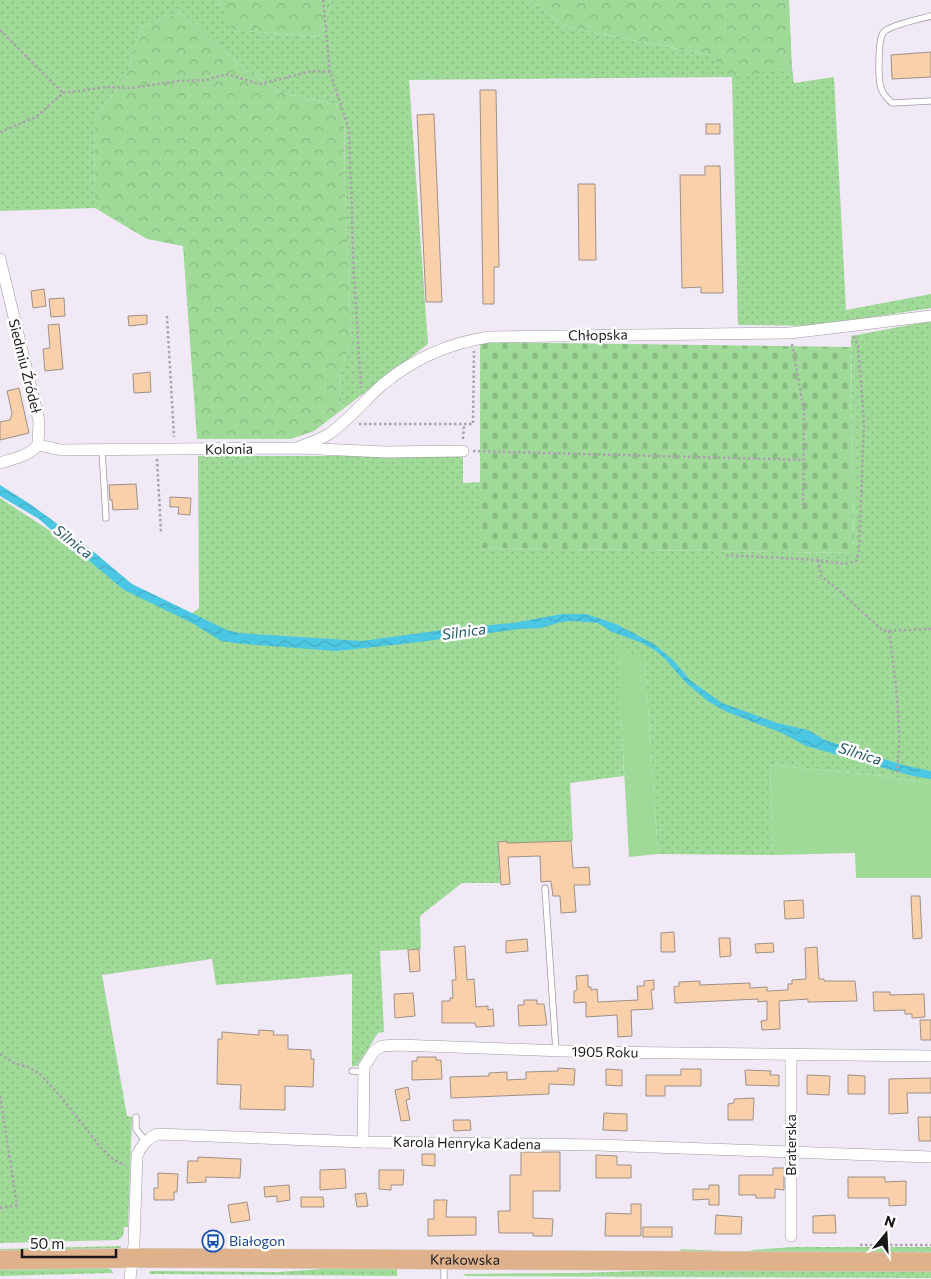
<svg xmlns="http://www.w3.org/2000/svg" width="931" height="1279" font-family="Commissioner,sans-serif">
<defs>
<pattern id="grass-dots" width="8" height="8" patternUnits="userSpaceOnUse" patternTransform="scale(1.25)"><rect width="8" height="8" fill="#a0da98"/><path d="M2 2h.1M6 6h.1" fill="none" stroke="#89ba82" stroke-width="1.8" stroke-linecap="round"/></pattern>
<pattern id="forest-crowns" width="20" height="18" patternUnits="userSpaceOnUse" patternTransform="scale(1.25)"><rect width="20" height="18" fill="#a0da98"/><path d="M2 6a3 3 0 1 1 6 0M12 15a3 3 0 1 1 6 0" fill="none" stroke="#89ba82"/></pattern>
<pattern id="cemetery-stones" width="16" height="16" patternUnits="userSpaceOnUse" patternTransform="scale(1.25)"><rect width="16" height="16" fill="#a0da98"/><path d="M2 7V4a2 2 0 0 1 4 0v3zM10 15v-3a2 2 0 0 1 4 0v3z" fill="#89ba82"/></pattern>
<pattern id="water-waves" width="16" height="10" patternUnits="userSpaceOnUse" patternTransform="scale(1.25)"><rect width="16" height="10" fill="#4cc7e3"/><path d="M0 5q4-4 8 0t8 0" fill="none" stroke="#42aac2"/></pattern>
</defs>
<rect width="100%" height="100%" fill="#f2e9f6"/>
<g fill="url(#grass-dots)">
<path d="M0,0H219L233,30L322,37L331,0H529L566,27L709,55L732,76L792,68L794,83L834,77L846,310L931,294V308L816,326L738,325L732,77L409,80L428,344L343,409L339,378L351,339L345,187L344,106L278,92L218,47L181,12L141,27L126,78L94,119L95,208L0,211Z"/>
<path d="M931,321V783L875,775L770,765L773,855L658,854L645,661L618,647L624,776L570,783L573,841L498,844L500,883H462L420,916L421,949L380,951L384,1032L378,1033L357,1066H352V974L216,985L212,959L102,975L127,1116L132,1117L128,1227H124L123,1236L118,1240L0,1243V498L87,555L124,590L187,617L199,608L198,456H463V483L480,482V548L854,553L851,336Z"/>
<path d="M120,1246L122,1247L115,1250H55L0,1253V1249Z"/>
<path d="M793,1247H931V1254L683,1253L680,1249L746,1252L753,1250Z"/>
<path d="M102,1267L111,1269L113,1273L0,1276V1268Z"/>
<path d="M351,1267H397V1276L151,1274L149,1273L151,1271L278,1272Z"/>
<path d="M696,1269H931V1278L466,1276L463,1274L579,1273Z"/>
</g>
<g fill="url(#forest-crowns)">
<path d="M219,0H331L322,37L232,30Z"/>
<path d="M529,0H789L792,68L732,77L709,55L566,27Z"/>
<path d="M181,12L218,47L278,92L344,106L345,187L351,339L339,378L343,409L314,431L291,439H197L183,246L147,239L95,208L94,119L126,78L141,27Z"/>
</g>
<path fill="url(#cemetery-stones)" d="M480,342L851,347L854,553L480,548Z"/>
<g fill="#a0da98">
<path d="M617,646L645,660L658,854L629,857Z"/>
<path d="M770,765L875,775L931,783V878H856L855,853L773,855Z"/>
</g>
<path fill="url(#water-waves)" d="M0,485L30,504L48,517L94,552L132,584L227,630L239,633L362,641L465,627L513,623L562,614H586L616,624L654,644L673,660L691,681L722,703L777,723L808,730L825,740L858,751L903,765L931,771V779L913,776L806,746L782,733L727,712L709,702L686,683L665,659L656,651L642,643L610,631L598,623L573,621L561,622L542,628L520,629L403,644L336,651L243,644L221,641L192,623L124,590L87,559L71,550L58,536L39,519L0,496Z"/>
<g fill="#fad0ab" stroke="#9c9187">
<path d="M931,52V77L892,79L891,55Z"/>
<path d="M480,90H496L499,267H494V304H483Z"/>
<path d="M434,114L442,302H426L417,115Z"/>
<rect x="706" y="124" width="14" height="10"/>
<path d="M705,166H720L723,293H701V287L682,288L680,175H705Z"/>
<path d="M578,184H595L596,260H579Z"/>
<path d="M44,289L46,306L33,308L31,291Z"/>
<path d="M64,298L65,316L51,317L49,299Z"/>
<path d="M147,315V324L129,326L128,316Z"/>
<path d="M59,324L63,369L45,371L43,349L50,348L48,325Z"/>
<path d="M150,372L151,392L134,393L133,374Z"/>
<path d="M19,388L29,433L0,440V422L10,420L12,413L7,391Z"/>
<path d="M136,484L138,509L113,510L112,500H110L109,485Z"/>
<path d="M170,497L191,498L190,515L178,514L179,507H170Z"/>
<path d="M507,841V843L571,841L573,868L589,867L590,885H574L576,912L561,913L560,896H553L551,881L541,882L540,856L508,857L510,884L501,885L498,842Z"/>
<path d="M911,896H920L922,938L913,939Z"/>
<path d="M803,900L804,918L785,919L784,901Z"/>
<path d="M674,932L675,952H661V933Z"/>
<path d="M719,938H730L731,956L720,957Z"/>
<path d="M527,939L528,951L506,953V941Z"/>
<path d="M773,943L774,952L756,953L755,944Z"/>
<path d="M465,946L467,980L474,979L476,1007L488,1006V1010L493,1009L494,1026L476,1027L475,1023H442V1001H450V998H453L452,980H456L454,947Z"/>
<path d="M817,947L819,979H824V981H855L857,1001L808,1002V999L779,1001L780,1029L762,1030L761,1021L767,1020V1001L758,1002V999L675,1003L674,987L679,986V982L700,981V985L750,983V988L767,987V991L788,990V984H792V980L806,979L805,948Z"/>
<path d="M419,949L420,971L410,972L408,950Z"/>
<path d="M588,975V987H591V990L597,989L598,1002L638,1000L637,986H644V981L654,980V990H651L653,1009L631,1010L632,1036L618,1037L617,1015L586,1017V1002L574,1003V991L577,990L576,976Z"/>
<path d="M873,992H890V995L924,994L925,1017L912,1018V1014H905V1010L874,1011Z"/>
<path d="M413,993L415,1016L395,1018L394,994Z"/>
<path d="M524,1000H537V1004H544L547,1025L519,1026L518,1005H524Z"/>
<path d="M920,1020H931V1040H921Z"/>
<path d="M259,1030L274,1031L273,1035H288V1049L311,1050V1059H314L313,1087L285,1086V1110L240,1109L241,1085L217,1084L218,1039H222V1032L259,1035Z"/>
<path d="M417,1057H436V1060H441L442,1079L412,1080V1061H417Z"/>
<path d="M558,1068L575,1069L574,1085L549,1084V1094L451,1098L450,1077L489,1076V1073L507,1072V1080L526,1079V1072L558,1071Z"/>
<path d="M606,1069L622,1070V1086L606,1085Z"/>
<path d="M681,1069H701V1086H665V1096H646V1075H681Z"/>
<path d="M745,1070L771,1071L770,1075H779V1086L746,1085Z"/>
<path d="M807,1075L830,1076L829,1095L807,1094Z"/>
<path d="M848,1075L865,1076V1094H848Z"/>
<path d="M931,1078V1093H907L908,1113L889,1114V1079Z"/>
<path d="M408,1087L410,1099L406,1100L410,1120L401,1121L395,1090Z"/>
<path d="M754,1098L753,1120H728V1104L734,1103V1099Z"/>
<path d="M604,1113L627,1114V1131L603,1130Z"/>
<path d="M918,1117H931V1141H919Z"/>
<path d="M453,1120H470L471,1130L454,1131Z"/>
<path d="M521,1152H560V1191H533V1218L553,1219L552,1236H533V1233H499L498,1211H510V1175H521Z"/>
<path d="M422,1154H435V1166L422,1165Z"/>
<path d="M596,1155L617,1156V1165H631V1178H596Z"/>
<path d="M198,1157L241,1159L240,1178L206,1177V1182L187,1183L188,1161H198Z"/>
<path d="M773,1168H784V1190L775,1189V1198H756V1195H739V1175H773Z"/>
<path d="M345,1169L346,1188L320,1190V1170Z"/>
<path d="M379,1170H404L403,1185H391V1190L379,1189Z"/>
<path d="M158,1173L178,1174L177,1192H174V1200H154V1188H158Z"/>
<path d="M848,1177H885V1182L906,1181V1205L889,1206V1198H848Z"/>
<path d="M289,1185L290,1200L277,1202V1196L265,1197L264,1187Z"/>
<path d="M709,1185H719V1205H709V1199L693,1200V1189H709Z"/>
<path d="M366,1193L368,1206L357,1207L355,1194Z"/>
<path d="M301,1197H323L324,1207H301Z"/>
<path d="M434,1200H447L446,1217H476V1235L428,1236V1219H434Z"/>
<path d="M247,1202L250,1220L231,1223L228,1205Z"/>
<path d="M631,1204H641V1236H605L606,1213L631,1214Z"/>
<path d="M716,1215L742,1217L741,1234H715Z"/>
<path d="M835,1215L836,1233H813V1216Z"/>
<rect x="643" y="1227" width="29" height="10"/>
</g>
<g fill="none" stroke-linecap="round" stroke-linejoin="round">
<g stroke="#a199a5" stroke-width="7">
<g id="lane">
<path d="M931,16C921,19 889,25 883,33C878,40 878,79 881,88C883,95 887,98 892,103L931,101"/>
<path d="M102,450L106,518"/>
<path d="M545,888L556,1051"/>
<path d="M352,1071L364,1072"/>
<path d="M136,1117V1129L146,1142"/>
<path d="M444,1261V1279"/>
</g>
</g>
<g stroke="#a199a5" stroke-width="12">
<g id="street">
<path d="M0,259L39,421L38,445"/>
<path d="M38,445L61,450L297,448L386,452L463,451"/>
<path d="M297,448C308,443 320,440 329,434C349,420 364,401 382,385C413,359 449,343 489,337L790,333L931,316"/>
<path d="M0,463C13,459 29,456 38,445"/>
<path d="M363,1142L364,1067L374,1051L382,1046L397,1045L592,1052L931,1056"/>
<path d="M791,1236V1054"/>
<path d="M130,1279L134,1244L137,1155C142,1145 147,1139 157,1134L363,1142L598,1145L931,1157"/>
</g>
</g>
<g stroke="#d1d1d1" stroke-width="20">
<g id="primary">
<path id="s1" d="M0,1260L133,1258L931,1262"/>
</g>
</g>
<g stroke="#aaa3ad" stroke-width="2.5" stroke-dasharray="2.5 2.5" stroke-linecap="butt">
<path d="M323,0L330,72L349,130L354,276L361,388"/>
<path d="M0,30L63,93"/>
<path d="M0,132L36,117L63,93L107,87L132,88L179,81L206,80L226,74L260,84L312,71L330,72"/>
<path d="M167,316L174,437"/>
<path d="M792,344L804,411L803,509"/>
<path d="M359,424H473L474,351"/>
<path d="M463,439L464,424"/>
<path d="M473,451L804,460"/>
<path d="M157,459L161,532"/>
<path d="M726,555L818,560L845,564L856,561L859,550L864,423L858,345L853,335"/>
<path d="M818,560L821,576L836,588L883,631L931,629"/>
<path d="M889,631C894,668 899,705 899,743C899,753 897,763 898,774"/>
<path d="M0,1054L14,1063L28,1067L39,1073L61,1097L102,1149L114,1160L125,1165"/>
<path d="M0,1096L17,1205L0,1208"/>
<path d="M860,1245H931"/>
</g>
<use href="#lane" stroke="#fff" stroke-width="5.5"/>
<use href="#street" stroke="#fff" stroke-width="11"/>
<use href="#primary" stroke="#dfb28b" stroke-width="19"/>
</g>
<defs>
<g id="bus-ring" transform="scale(1.125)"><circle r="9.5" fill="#fff" stroke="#1a4fb4" stroke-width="1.5"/><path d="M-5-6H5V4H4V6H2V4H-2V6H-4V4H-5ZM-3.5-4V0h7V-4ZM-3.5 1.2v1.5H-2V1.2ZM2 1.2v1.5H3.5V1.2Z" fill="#1a4fb4"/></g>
</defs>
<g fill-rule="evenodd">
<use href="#bus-ring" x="213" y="1241"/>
</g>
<g text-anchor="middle" stroke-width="5" stroke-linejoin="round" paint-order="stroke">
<g font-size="14" fill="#1a171b" stroke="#fff">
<text transform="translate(598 335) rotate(-1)" y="5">Chłopska</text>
<text transform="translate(25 366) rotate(76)" y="5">Siedmiu Źródeł</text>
<text transform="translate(229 449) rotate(-1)" y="5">Kolonia</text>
<text transform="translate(605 1052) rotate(1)" y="5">1905 Roku</text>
<text transform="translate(467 1143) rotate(1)" y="5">Karola Henryka Kadena</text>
<text transform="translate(791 1145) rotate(-90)" y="5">Braterska</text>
<text dy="5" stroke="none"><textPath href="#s1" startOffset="465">Krakowska</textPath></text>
</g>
<g font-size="14" fill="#164399" stroke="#fff" text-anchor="start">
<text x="229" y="1246">Białogon</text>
</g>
<g font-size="15" font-style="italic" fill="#275a66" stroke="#fff">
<text transform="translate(73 542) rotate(38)" y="5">Silnica</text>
<text transform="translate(464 632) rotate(-8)" y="5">Silnica</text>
<text transform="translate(860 754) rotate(17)" y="5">Silnica</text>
</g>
</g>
<g transform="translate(886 1234) rotate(18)" stroke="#ffffff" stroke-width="4" paint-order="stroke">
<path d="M0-4L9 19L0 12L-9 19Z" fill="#1a171b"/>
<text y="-8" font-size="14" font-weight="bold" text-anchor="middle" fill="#1a171b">N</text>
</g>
<path d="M22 1249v8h94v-8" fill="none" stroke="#1a171b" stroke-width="2.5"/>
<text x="30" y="1249" font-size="15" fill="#1a171b" stroke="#ffffff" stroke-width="4" paint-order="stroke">50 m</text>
</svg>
